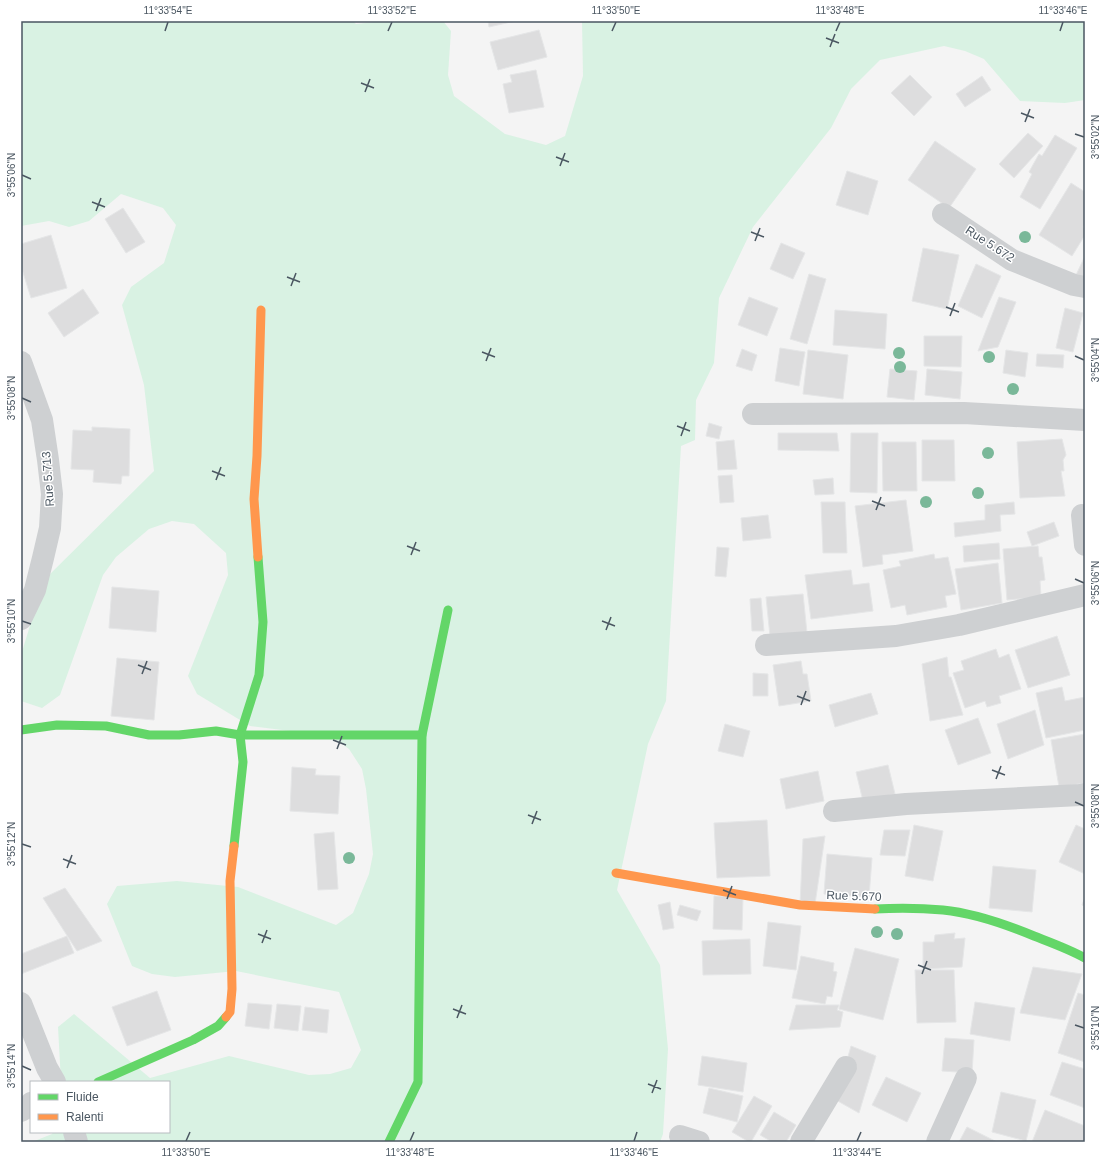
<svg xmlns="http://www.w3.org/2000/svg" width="1106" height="1163" font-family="Helvetica,sans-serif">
<rect width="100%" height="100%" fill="#f4f4f4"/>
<path fill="#d9f2e3" d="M21,21H353L356,24L383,21H443L451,31L448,75L454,96L505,134L546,145L565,136L583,76L582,21H1085V100L1065,103L1020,101L984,59L965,51L944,46L880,60L851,89L831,128L753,227L719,298L714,363L696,400L695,440L681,446L666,701L648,744L617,890L660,965L668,1049L663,1134L660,1142H32L52,1134L53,1132H169V1082H61L58,1027L74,1014L150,1078L229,1056L309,1075L330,1074L351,1068L361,1050L339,992L236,971L175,977L152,974L132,966L107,904L117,886L177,881L238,887L336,925L353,913L369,874L373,854L366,789L362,769L349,749L331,736L250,726L197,694L188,676L228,575L226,553L194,524L172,521L149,529L116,557L103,575L60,695L42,708L21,701V655L44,580L154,471L144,385L122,305L131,287L164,263L176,225L163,208L121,194L89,221L69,227L49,221L21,226Z"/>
<g fill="#ddddde" stroke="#e5e6e7">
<path d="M488,21H515L489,27Z"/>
<path d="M539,30L547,57L498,70L490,42Z"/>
<path d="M536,70L544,107L509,113L503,84L512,82L510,75Z"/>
<path d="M910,75L932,97L914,116L891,93Z"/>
<path d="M982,76L991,90L965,107L956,94Z"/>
<path d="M1028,133L1043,146L1014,178L999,164Z"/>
<path d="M1055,135L1077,148L1040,209L1020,197L1032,174L1029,172L1039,154L1042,156Z"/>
<path d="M935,141L976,169L949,208L908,180Z"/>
<path d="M847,171L878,181L868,215L836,205Z"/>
<path d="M1071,183L1085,192V224L1083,227L1085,229V235L1072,256L1039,235Z"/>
<path d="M123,208L145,242L126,253L105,219Z"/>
<path d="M51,235L67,288L31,298L21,266V244Z"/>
<path d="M781,243L805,253L793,279L770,269Z"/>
<path d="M923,248L959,255L947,309L912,301Z"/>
<path d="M1085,256V279L1076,275Z"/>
<path d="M976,264L1001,276L982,318L958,306Z"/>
<path d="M809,274L826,279L807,344L790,339Z"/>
<path d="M83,289L99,313L64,337L48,313Z"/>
<path d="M749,297L778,308L767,336L738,325Z"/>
<path d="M999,297L1016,302L998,347L978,351Z"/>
<path d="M1065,308L1083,313L1073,352L1056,348Z"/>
<path d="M835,310L887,314L885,349L833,345Z"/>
<path d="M924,336H962L961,367L924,366Z"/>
<path d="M780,348L805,352L799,386L775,381Z"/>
<path d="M742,349L757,355L752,371L736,366Z"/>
<path d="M808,350L848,355L843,399L803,394Z"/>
<path d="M1006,350L1028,353L1025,377L1003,373Z"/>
<path d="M1037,354L1064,355L1063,368L1036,366Z"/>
<path d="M890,369L917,371L914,400L887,397Z"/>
<path d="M927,369L962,372L960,399L925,395Z"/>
<path d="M709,423L722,427L719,439L706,436Z"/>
<path d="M92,427L130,429L129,476H122L121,484L93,482L94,470L71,469L73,430L92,431Z"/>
<path d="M778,433H837L839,451L778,450Z"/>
<path d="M851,433H878L877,493L850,492Z"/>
<path d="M1062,439L1066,455L1063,460L1064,471H1061L1065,496L1020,498L1017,442Z"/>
<path d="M734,440L737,469L718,470L716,442Z"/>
<path d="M922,440H954L955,481H922Z"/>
<path d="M882,442H916L917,491H883Z"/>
<path d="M732,475L734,502L720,503L718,476Z"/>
<path d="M833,478L834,494L815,495L813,480Z"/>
<path d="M906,500L913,551L882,555L883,564L863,567L855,506Z"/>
<path d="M821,502H845L847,553H823Z"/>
<path d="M1014,502L1015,514L1000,515L1001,531L955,537L954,523L985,520V505Z"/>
<path d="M768,515L771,538L743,541L741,518Z"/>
<path d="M1054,522L1059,536L1032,546L1027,532Z"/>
<path d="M999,543L1000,559L964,562L963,546Z"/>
<path d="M1038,546L1039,557H1042L1045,580L1040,581L1041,597L1007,600L1003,549Z"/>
<path d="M717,547L729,548L726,577L715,576Z"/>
<path d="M934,554L935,559L948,557L956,594L945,596L947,607L907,615L905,605L891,608L883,570L901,566L899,561Z"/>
<path d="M998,563L1002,603L961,610L955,569Z"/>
<path d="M851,570L853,585L869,583L873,611L811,619L805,575Z"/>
<path d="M112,587L159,591L156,632L109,628Z"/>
<path d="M803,594L807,633L770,636L766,597Z"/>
<path d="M761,598L764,631H752L750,599Z"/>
<path d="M1057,636L1070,675L1028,688L1015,650Z"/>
<path d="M996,649L999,658L1009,654L1021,689L999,696L1001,703L987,707L985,701L965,708L953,673L964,670L961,661Z"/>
<path d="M947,657L949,677H951L963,715L930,721L922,664Z"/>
<path d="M117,658L159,662L154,720L111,716Z"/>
<path d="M801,661L803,674H807L811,701L779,706L773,665Z"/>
<path d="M753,673L768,674V696H753Z"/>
<path d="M1062,687L1065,701L1085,697V730L1046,738L1036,693Z"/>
<path d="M871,693L878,714L835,727L829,705Z"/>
<path d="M1035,710L1044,745L1008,759L997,724Z"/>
<path d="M978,718L991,753L958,765L945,730Z"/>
<path d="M725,724L750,731L743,757L718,751Z"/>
<path d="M1085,734V783L1059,787L1051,740Z"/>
<path d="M888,765L895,794L863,801L856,772Z"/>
<path d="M292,767L316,769L315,775L340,776L338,814L290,811Z"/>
<path d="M818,771L824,801L786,809L780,779Z"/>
<path d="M767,820L770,876L717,878L714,823Z"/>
<path d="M914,825L943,831L933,881L905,876Z"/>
<path d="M1076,825L1085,829V874L1059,862Z"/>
<path d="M884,830H910L905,856L880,855Z"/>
<path d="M334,832L338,889L318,890L314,834Z"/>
<path d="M825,836L815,904L800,905L803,839Z"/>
<path d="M827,854L872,858L869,897L824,894Z"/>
<path d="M993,866L1036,870L1032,912L989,908Z"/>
<path d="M65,888L102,941L77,951L43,898Z"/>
<path d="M714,896L743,897L742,930L713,929Z"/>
<path d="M1085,897V906L1082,905Z"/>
<path d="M670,902L674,928L663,930L658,905Z"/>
<path d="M680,905L701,911L697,921L677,915Z"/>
<path d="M768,922L801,926L796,970L763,966Z"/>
<path d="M955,933L954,939L965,938L962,967L923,969V942H934L935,935Z"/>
<path d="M67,936L74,953L21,974V954Z"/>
<path d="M750,939L751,974L703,975L702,941Z"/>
<path d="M855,948L899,959L883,1020L839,1009Z"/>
<path d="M801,956L834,963L833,971L837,972L832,997L827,996L825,1004L792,998Z"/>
<path d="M1033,967L1082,974L1065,1020L1020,1013Z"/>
<path d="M915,970H954L956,1022L917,1023Z"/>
<path d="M157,991L171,1030L127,1046L112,1007Z"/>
<path d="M1078,993L1085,995V1062L1058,1053Z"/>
<path d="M975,1002L1015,1008L1010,1041L970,1034Z"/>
<path d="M248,1003L272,1005L269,1029L245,1026Z"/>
<path d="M277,1004L301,1006L298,1031L274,1028Z"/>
<path d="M796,1005H839L837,1010L843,1012L840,1027L789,1030Z"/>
<path d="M305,1007L329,1010L327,1033L302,1030Z"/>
<path d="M945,1038L974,1040L972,1073L942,1071Z"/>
<path d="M851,1046L876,1056L859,1113L836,1100Z"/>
<path d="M702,1056L747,1063L743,1092L698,1085Z"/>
<path d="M1062,1062L1085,1069V1108L1050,1095Z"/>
<path d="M886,1077L921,1093L907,1122L872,1105Z"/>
<path d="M709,1088L743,1096L737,1122L703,1113Z"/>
<path d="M1001,1092L1036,1100L1026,1141L992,1132Z"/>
<path d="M754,1096L772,1106L751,1142H749L732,1132Z"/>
<path d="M1045,1110L1085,1126V1142H1032Z"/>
<path d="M774,1112L796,1125L786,1142H772L760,1135Z"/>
<path d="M967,1127L997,1142H959Z"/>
</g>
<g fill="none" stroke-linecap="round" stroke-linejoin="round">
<g stroke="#ced0d2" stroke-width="22">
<path d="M943,214L1012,260L1074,285L1085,287"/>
<path d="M21,362L42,420L48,460L52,494L50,528L43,558L35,590L21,619"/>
<path d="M753,414L964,413L1085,420"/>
<path d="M1082,515L1085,545"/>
<path d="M766,645L896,636L959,625L1085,595"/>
<path d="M834,811L906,804L1080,795L1085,794"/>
<path d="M21,1003L47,1068L55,1082"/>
<path d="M21,1111L28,1107L31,1103"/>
<path d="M74,1132L77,1142"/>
<path d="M680,1136L699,1142"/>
<path d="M801,1142L846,1067"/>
<path d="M937,1142L966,1078"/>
</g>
<g stroke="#63d668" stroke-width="9">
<path d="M258,557L263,622L259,675L240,735H422"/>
<path d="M21,730L57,725L106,726L149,735H179L216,731L240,735L243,762L234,846"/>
<path d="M875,909C898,908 920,908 943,910C974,913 1005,924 1034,936C1052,943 1069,949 1085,958"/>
<path d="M98,1082L193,1040L218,1026L226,1017"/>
<path d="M389,1142L418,1082L422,735L448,610"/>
</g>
<g stroke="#ff974d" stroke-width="9">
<path d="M258,557L254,499L257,456L261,310"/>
<path d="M616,873L800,905L875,909"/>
<path d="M226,1017L230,1012L232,989L230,881L234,846"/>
</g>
</g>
<g fill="#7ab899">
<circle cx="1025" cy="237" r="6"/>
<circle cx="899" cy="353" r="6"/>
<circle cx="989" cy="357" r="6"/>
<circle cx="900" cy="367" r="6"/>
<circle cx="1013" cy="389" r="6"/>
<circle cx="988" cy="453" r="6"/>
<circle cx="978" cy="493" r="6"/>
<circle cx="926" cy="502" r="6"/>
<circle cx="349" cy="858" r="6"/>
<circle cx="877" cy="932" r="6"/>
<circle cx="897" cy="934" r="6"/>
</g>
<path fill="none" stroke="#4a5661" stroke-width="1.5" d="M165,31L168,22M388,31L392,22M612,31L616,22M836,31L840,22M1060,31L1063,22M826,38L839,43M830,47L835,34M361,83L374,88M365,92L370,79M1021,113L1034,118M1025,122L1030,109M1075,134L1084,137M556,157L569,162M560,166L565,153M22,175L31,179M92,202L105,207M96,211L101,198M751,232L764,237M755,241L760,228M287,277L300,282M291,286L296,273M946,307L959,312M950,316L955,303M482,352L495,357M1075,356L1084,360M486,361L491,348M22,398L31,402M677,426L690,431M681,436L686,422M212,471L225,476M216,480L221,467M872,501L885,506M876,510L881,497M407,546L420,551M411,555L416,542M1075,579L1084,583M22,621L31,624M602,621L615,626M606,630L611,617M138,665L151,670M142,674L147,661M797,696L810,701M801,705L806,691M333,740L346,745M337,749L342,736M992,770L1005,775M996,779L1001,766M1075,802L1084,806M528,815L541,820M532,824L537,811M22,844L31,847M63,859L76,864M67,868L72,855M723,890L736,895M727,899L732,886M258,934L271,939M262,943L267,930M918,965L931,970M922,974L927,961M453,1009L466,1014M457,1018L462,1005M1075,1025L1084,1028M22,1066L31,1070M648,1084L661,1089M652,1093L657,1080M186,1141L190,1132M410,1141L414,1132M634,1141L637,1132M857,1141L861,1132"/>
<g text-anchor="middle" stroke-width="3" stroke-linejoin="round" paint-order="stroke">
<g font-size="12" fill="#4a5661" stroke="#fff">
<text transform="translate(990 244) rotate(33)" y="4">Rue 5.672</text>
<text transform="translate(48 479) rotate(-94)" y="4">Rue 5.713</text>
<text transform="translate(854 896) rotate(2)" y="4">Rue 5.670</text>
</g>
</g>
<rect width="1106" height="1163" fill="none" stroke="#ffffff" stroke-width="44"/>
<rect x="30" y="1081" width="140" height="52" fill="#ffffff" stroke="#b7bbc0"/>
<rect x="38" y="1094" width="20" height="6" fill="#63d668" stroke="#b7bbc0"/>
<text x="66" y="1101" font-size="12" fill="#4a5661">Fluide</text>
<rect x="38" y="1114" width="20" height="6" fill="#ff974d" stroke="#b7bbc0"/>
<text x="66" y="1121" font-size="12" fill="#4a5661">Ralenti</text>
<rect x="22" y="22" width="1062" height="1119" fill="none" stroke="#4a5661" stroke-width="1.5"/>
<g font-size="10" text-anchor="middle" fill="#4a5661">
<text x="168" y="14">11°33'54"E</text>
<text x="392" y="14">11°33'52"E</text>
<text x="616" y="14">11°33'50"E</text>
<text x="840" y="14">11°33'48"E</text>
<text x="1063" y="14">11°33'46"E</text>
<text transform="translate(1095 137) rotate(-90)" y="4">3°55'02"N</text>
<text transform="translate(11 175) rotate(-90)" y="4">3°55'06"N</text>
<text transform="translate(1095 360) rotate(-90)" y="4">3°55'04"N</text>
<text transform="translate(11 398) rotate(-90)" y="4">3°55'08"N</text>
<text transform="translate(1095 583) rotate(-90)" y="4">3°55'06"N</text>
<text transform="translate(11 621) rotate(-90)" y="4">3°55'10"N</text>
<text transform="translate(1095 806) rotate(-90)" y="4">3°55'08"N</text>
<text transform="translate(11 844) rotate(-90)" y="4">3°55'12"N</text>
<text transform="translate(1095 1028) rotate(-90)" y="4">3°55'10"N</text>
<text transform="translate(11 1066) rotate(-90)" y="4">3°55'14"N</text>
<text x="186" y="1156">11°33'50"E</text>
<text x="410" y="1156">11°33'48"E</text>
<text x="634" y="1156">11°33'46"E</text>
<text x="857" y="1156">11°33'44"E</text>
</g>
</svg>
